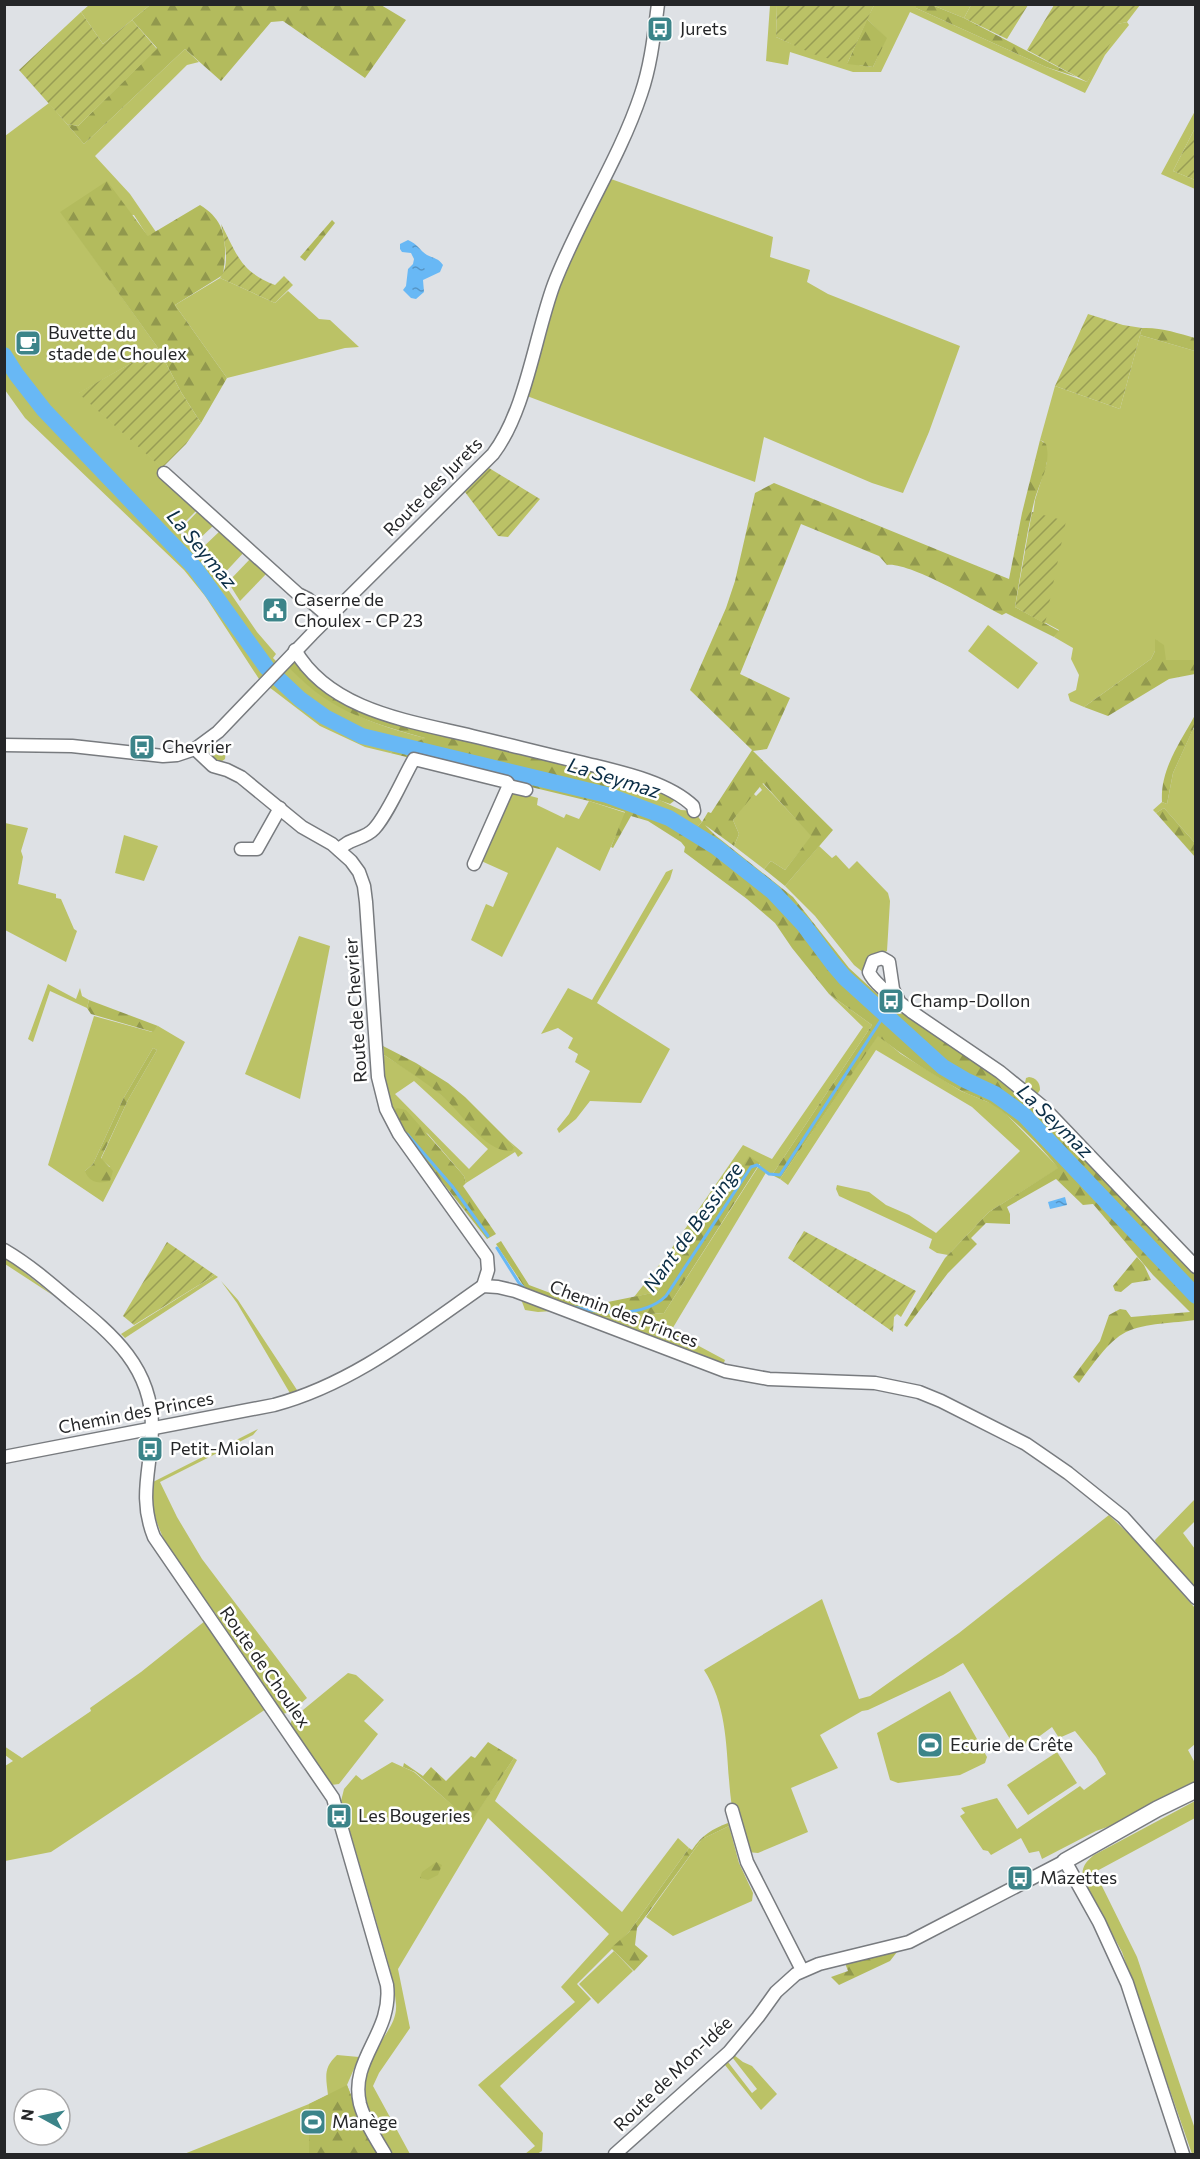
<svg xmlns="http://www.w3.org/2000/svg" width="1200" height="2159" font-family="Commissioner,sans-serif">
<defs>
<pattern id="forest-firs" width="22" height="20" patternUnits="userSpaceOnUse" patternTransform="scale(1.5)"><rect width="22" height="20" fill="#b3bb5d"/><path d="M5 1l3.5 6h-7zM16 11l3.5 6h-7z" fill="#91984d"/></pattern>
<pattern id="garden-furrows" width="10" height="10" patternUnits="userSpaceOnUse" patternTransform="scale(1.5)"><rect width="10" height="10" fill="#bbc266"/><path d="M-1 1l2-2M0 10L10 0M9 11l2-2" fill="none" stroke="#989d54"/></pattern>
<pattern id="water-ripples" width="26" height="14" patternUnits="userSpaceOnUse" patternTransform="scale(1.5)"><rect width="26" height="14" fill="#68b8f5"/><path d="M2 4q2-2 4 0t4 0M15 11q2-2 4 0t4 0" fill="none" stroke="#5595c6"/></pattern>
</defs>
<rect width="100%" height="100%" fill="#dee1e5"/>
<g fill="#bbc266" fill-rule="evenodd">
<path d="M89,5H150L103,44L81,12Z"/>
<path d="M770,5H777L776,37C808,51 838,63 873,67L886,38L867,19L874,5H916V8L1046,67L1087,82L1117,24L1127,22L1129,25L1105,55L1085,93L910,12L881,72H853L790,52L788,65L766,61Z"/>
<path d="M932,5H971L964,18Z"/>
<path d="M185,49L199,62L187,65L95,156L130,194L156,232L148,237L134,215L61,212L158,348L79,393L203,504L177,530L198,552L222,529L246,550L220,578L257,632L276,654L273,658L276,661L259,679L205,596L184,570L25,418L5,390V136L49,103L84,144Z"/>
<path d="M1195,111V128L1173,171L1195,180V189L1161,174Z"/>
<path d="M611,179L773,237L770,257L810,270L807,282L828,294L960,346L929,432L903,493L872,483L764,437L755,482L527,396L552,305L565,271Z"/>
<path d="M220,278L275,303L288,291L319,319L330,320L359,347L345,348L227,378L175,305Z"/>
<path d="M1140,335L1195,351V660H1166L1155,651L1151,659L1084,707L1070,701L1068,694L1076,690L1079,675L1071,659L1073,648L1054,637L1059,630L1020,609L1035,500L1047,462L1044,442L1040,440L1055,386L1120,409Z"/>
<path d="M199,510L215,524L195,543L181,529Z"/>
<path d="M252,557L268,572L240,601L228,582Z"/>
<path d="M988,625L1038,663L1018,689L968,651Z"/>
<path d="M288,665C323,706 375,726 426,738L390,753L365,747L320,726L269,687Z"/>
<path d="M1193,729L1196,731L1195,843L1164,808L1156,813L1153,810L1162,802L1167,804L1173,773Z"/>
<path d="M218,742L222,745L226,750L225,759L218,764L204,752L205,748Z"/>
<path d="M762,783L812,836L785,870L771,861L764,869L734,846L739,834L733,820L753,793L756,796L762,790L759,786Z"/>
<path d="M613,784L651,796L681,810L694,811L702,822L691,834L651,812L608,797Z"/>
<path d="M515,792L538,798L537,805L564,818L566,814L579,819L589,801L626,813L600,871L557,847L502,957L471,940L486,904L493,907L508,873L479,860L506,799Z"/>
<path d="M5,823L28,828L21,851L23,857L18,884L56,894V898L61,899L74,929L77,931L66,962L5,930Z"/>
<path d="M124,835L158,846L144,881L115,873Z"/>
<path d="M819,846L832,858L836,855L849,869L857,861L888,893L890,901L887,951C874,958 866,953 864,973L854,965L815,916L785,886Z"/>
<path d="M673,869L670,879L597,1003L670,1049L641,1103L590,1101L576,1119L559,1133L557,1129L569,1114L590,1071L575,1062L578,1054L568,1048L573,1038L558,1028L541,1034L568,988L592,1000L666,872Z"/>
<path d="M299,936L330,946L300,1099L245,1074Z"/>
<path d="M48,984L76,999L80,988L82,996L89,1000L87,1008L50,991L33,1042L28,1039Z"/>
<path d="M829,994L872,1025L772,1175L767,1171L671,1331L725,1360L723,1365L601,1318L664,1313L760,1164L749,1157L657,1292L634,1297L667,1255L743,1145L772,1159L863,1027Z"/>
<path d="M94,1016L152,1032L158,1026L185,1042L103,1202L48,1165ZM153,1048L157,1050L128,1100L101,1159L110,1167L85,1171L93,1164L123,1099Z"/>
<path d="M878,1035L901,1054L961,1091L995,1105L1007,1115L1059,1168L989,1212L948,1255L937,1253L929,1248L932,1239L839,1196L836,1189L837,1185L869,1192L886,1205L909,1215L936,1233L1020,1151L972,1107L876,1050L788,1185L780,1179Z"/>
<path d="M381,1055H384L426,1082L451,1103L476,1132L514,1147L508,1140L523,1153L518,1157L515,1152L466,1183L464,1176L428,1134L393,1112L385,1091ZM414,1081L488,1149L469,1169L395,1094Z"/>
<path d="M1029,1077C1036,1078 1040,1082 1040,1090L1038,1093H1035L1025,1083L1026,1078Z"/>
<path d="M4,1256L54,1296L5,1264Z"/>
<path d="M215,1275L218,1277L125,1338L121,1334Z"/>
<path d="M221,1281L238,1300L299,1393L291,1395L237,1303Z"/>
<path d="M521,1299L553,1311L538,1312L525,1310Z"/>
<path d="M258,1429L253,1435L160,1482L177,1517L202,1559L307,1698L292,1711L283,1714L219,1624L218,1617C187,1574 150,1539 151,1483Z"/>
<path d="M1195,1499V1521L1183,1533L1195,1549V1584L1192,1588L1157,1548L1155,1540Z"/>
<path d="M1109,1515L1137,1542L1195,1608V1744L1188,1750L1195,1763V1782L1113,1825L1096,1831L1042,1859L1039,1851L1029,1853L1021,1838L991,1855L988,1851L983,1850L960,1816L965,1813L961,1808L997,1798L1017,1829L1080,1786L1084,1790L1106,1774L1096,1757L1075,1731L1059,1738L1052,1727L1018,1752L963,1663L943,1675L868,1710L862,1711L820,1735L838,1768L791,1788L808,1832L758,1853L747,1852C742,1838 734,1822 732,1807C725,1762 731,1711 704,1670L822,1599L859,1699L870,1696L959,1633Z"/>
<path d="M205,1621L266,1709L51,1852L5,1861V1766L13,1761L5,1755L4,1746L22,1758L91,1711L90,1708L141,1672Z"/>
<path d="M348,1673L356,1675L384,1700L364,1721L378,1734L339,1784L331,1785L290,1726L292,1719Z"/>
<path d="M950,1691L987,1757L985,1763L960,1775L898,1783L890,1780L877,1733Z"/>
<path d="M1057,1752L1077,1783L1028,1815L1007,1785Z"/>
<path d="M514,1758L517,1760L495,1801L622,1912L678,1838L689,1848L629,1932L577,1984L591,1999L500,2086L543,2133L542,2151L537,2154H525L535,2146L478,2085L575,2002L561,1987L609,1934L488,1818L398,1969L410,2028L379,2073L373,2086L410,2154H390C364,2104 353,2090 384,2037C391,2026 397,2017 396,2004C394,1977 384,1950 377,1924C365,1883 353,1842 341,1801L344,1789L356,1775L362,1780L392,1762L414,1772L471,1821Z"/>
<path d="M1195,1801V1818L1095,1872L1137,1957L1195,2129V2154H1192L1122,1952L1084,1882C1080,1870 1084,1863 1094,1855Z"/>
<path d="M729,1826L739,1863L753,1893L752,1901L673,1936L646,1917L702,1839Z"/>
<path d="M614,1951L633,1971L598,2004L579,1984Z"/>
<path d="M337,2055L359,2057L347,2085L358,2113L378,2154H184L309,2104L328,2095C326,2077 323,2068 337,2055Z"/>
<path d="M734,2055L743,2062L752,2066L777,2094L761,2110L725,2065L728,2062L752,2093L757,2089L732,2057Z"/>
</g>
<g fill="url(#forest-firs)">
<path d="M150,5H381L406,20L365,78L283,21L271,22L221,81L185,49L84,144L67,124L78,126L157,48L132,20Z"/>
<path d="M916,5H932L964,18L1077,77L1046,67L916,8Z"/>
<path d="M867,19L887,38L873,67L847,64Z"/>
<path d="M107,181L148,236L200,205C228,222 227,245 223,275L175,305L227,378L201,423L181,392L158,348L60,212Z"/>
<path d="M332,220L335,223L305,261L300,257Z"/>
<path d="M1142,328C1160,327 1178,333 1195,338V351L1140,335Z"/>
<path d="M1040,440L1046,444C1052,464 1039,482 1034,502C1026,536 1021,572 1015,607L1059,631L1054,637L1006,613L1002,615C978,603 910,562 887,565L879,556L801,524L740,674L790,698L767,749L753,751L833,830L785,886L764,869L771,861L785,870L811,836L763,783L733,820L739,834L734,846L705,825L715,835L793,897L849,968L899,1014L904,1013L1003,1080L1026,1098L1107,1179L1195,1274V1320C1175,1323 1145,1323 1126,1332C1108,1341 1091,1367 1079,1383L1073,1377L1100,1341L1109,1315L1120,1309L1126,1310L1131,1317L1190,1312L1153,1275L1093,1204L1083,1205L1056,1179L1007,1207L1010,1214V1224L986,1223L971,1238L977,1244L948,1273L907,1327L904,1325L945,1258L989,1212L1058,1168C1046,1152 1013,1118 996,1107C985,1099 970,1096 958,1089C930,1073 903,1056 878,1036L780,1179L772,1175L872,1025L829,994L792,948L775,923L747,899L684,852L685,847L681,842L648,821L631,816L613,848L611,847L625,812L589,801L390,753L425,738C367,722 325,709 284,662L295,650L332,689L474,742L492,747L500,743L556,757L560,764L622,773L673,797L674,801L670,804L614,784L608,797L651,812L691,834L702,822L708,812L711,813L752,750L690,690L726,608L735,581L755,493L774,483L1009,579L1022,513Z"/>
<path d="M1155,639L1164,645L1166,660H1195V674L1169,679L1108,716L1084,707L1151,659L1155,651Z"/>
<path d="M1195,715V725L1173,773L1167,804L1162,802C1160,769 1180,743 1195,715Z"/>
<path d="M1164,808L1195,843V857L1156,813Z"/>
<path d="M89,1000L158,1026L153,1032L91,1014L87,1008Z"/>
<path d="M383,1046L416,1063L448,1083L465,1097L508,1140L514,1147L512,1151C484,1153 461,1111 441,1095C423,1080 403,1068 384,1055Z"/>
<path d="M153,1048L157,1050L128,1100L101,1158L113,1171L110,1181C99,1184 89,1183 85,1171L93,1164L123,1099Z"/>
<path d="M397,1108L406,1110L464,1176L466,1183L463,1186L496,1234L487,1239L403,1132L393,1112Z"/>
<path d="M749,1156L760,1163L664,1313L601,1318L525,1288L496,1244L501,1241L529,1285L577,1303L598,1304L657,1292Z"/>
<path d="M1137,1257L1144,1265L1151,1280L1132,1283L1121,1292L1115,1291L1113,1286Z"/>
<path d="M488,1742L514,1758L471,1822L415,1772L403,1767L404,1763L423,1776L431,1767L446,1781L471,1756L475,1758Z"/>
<path d="M728,1823L729,1826L702,1839L637,1928L635,1945L648,1956L634,1971L611,1948L629,1932L689,1848L692,1850C702,1835 712,1829 728,1823Z"/>
<path d="M436,1862L442,1865L438,1875L428,1880L420,1878L422,1872Z"/>
<path d="M897,1952L890,1961L839,1985L831,1977L848,1971L845,1963Z"/>
<path d="M347,2085L358,2113L378,2154H309V2104Z"/>
</g>
<g fill="url(#garden-furrows)">
<path d="M777,5V4L874,5L847,64L813,54L776,37Z"/>
<path d="M971,5V4L1028,5L1007,39L964,18Z"/>
<path d="M1054,5V4L1140,5L1127,22L1118,24L1119,29L1087,82L1027,50Z"/>
<path d="M81,12L103,44L132,20L157,49L78,126L67,124L19,70Z"/>
<path d="M1195,128V180L1173,171Z"/>
<path d="M221,224C238,256 240,271 275,285L284,276L293,285L275,303L220,278C231,264 224,240 221,224Z"/>
<path d="M1088,314L1123,325L1142,328L1120,409L1055,386Z"/>
<path d="M158,348L181,392L201,423L186,444L162,468L78,393Z"/>
<path d="M489,468L540,499L508,537L498,536L465,492Z"/>
<path d="M1032,512L1066,521L1045,624L1015,607Z"/>
<path d="M804,1231L916,1291L901,1317L897,1314L894,1317L893,1332L788,1258Z"/>
<path d="M167,1242L215,1275L134,1325L123,1316Z"/>
</g>
<g fill="url(#water-ripples)">
<path d="M408,240C418,244 420,251 427,255C435,259 438,258 443,265L440,272L423,280L424,292L416,299L411,298L403,290L406,286L408,269L413,264L414,259L411,253L402,252L400,249V244Z"/>
<path d="M1065,1197L1067,1205L1050,1209L1048,1202Z"/>
</g>
<g fill="none" stroke-linecap="round" stroke-linejoin="round">
<g stroke="#68b8f5" stroke-width="3">
<path d="M407,1134L452,1186L488,1236"/>
<path d="M497,1248L519,1283L526,1290"/>
<path d="M569,1306C600,1313 642,1319 666,1296L751,1167L757,1165L769,1174L780,1175L885,1014"/>
</g>
<path stroke="#68b8f5" stroke-width="16" d="M4,355L16,374L44,410L195,568L267,668L300,699L325,717L362,736L607,795L669,818L716,847L773,892L803,924L833,964L845,978L943,1067L965,1080L995,1094L1024,1115L1196,1296"/>
<g stroke="#787b7f" stroke-width="15">
<g id="minor">
<path d="M164,473L298,594L308,599L329,617"/>
<path d="M295,650C330,711 410,721 472,736C510,745 549,755 588,764C621,772 668,782 693,806L694,811"/>
<path d="M4,745L72,746L163,756L177,755L195,749L218,732L312,634L493,454C526,411 535,335 554,284C579,219 619,160 641,94C651,65 654,35 658,4"/>
<path d="M195,749L213,766L227,770L241,777L302,827L332,844L351,861L359,872L364,886L366,902L378,1077L386,1109L399,1134L487,1257L488,1270L483,1286"/>
<path d="M509,786L526,790"/>
<path d="M241,849H257L280,808"/>
<path d="M339,850C348,838 364,840 374,829C388,814 403,778 414,759L507,782L509,785L474,864"/>
<path d="M899,1001L893,989L889,962L882,958L873,961L869,972C874,985 901,1003 912,1012L1000,1072L1043,1107L1196,1267"/>
<path d="M4,1250C28,1264 49,1282 70,1300C113,1335 153,1368 152,1429C151,1469 138,1497 154,1537L333,1798L387,1985C393,2033 349,2059 360,2104C365,2122 376,2139 385,2154"/>
<path d="M4,1457L274,1405C353,1384 417,1332 483,1286L498,1287L515,1291L725,1371L769,1379L875,1383L919,1392L941,1401L1026,1444L1068,1473L1123,1517L1196,1598"/>
<path d="M732,1810L747,1862L802,1970"/>
<path d="M615,2154L729,2052L758,2017L776,1992L796,1974L819,1964L909,1942L1065,1861L1099,1922L1127,1983L1183,2154"/>
</g>
</g>
<g stroke="#787b7f" stroke-width="18">
<path id="major" d="M1065,1861L1157,1809L1196,1790"/>
</g>
<use href="#minor" stroke="#fff" stroke-width="12"/>
<use href="#major" stroke="#fff" stroke-width="15"/>
</g>
<defs>
<g id="bus-square" transform="scale(1.35)"><rect x="-9" y="-9" width="18" height="18" rx="4" fill="#3c8489" stroke="#fff"/><path d="M-5-6H5V4H4V6H2V4H-2V6H-4V4H-5ZM-3.5-4V0h7V-4ZM-3.5 1.2v1.5H-2V1.2ZM2 1.2v1.5H3.5V1.2Z" fill="#fff"/></g>
<g id="cafe-square" transform="scale(1.35)"><rect x="-9" y="-9" width="18" height="18" rx="4" fill="#3c8489" stroke="#fff"/><path d="M-5.5-4.5H6V0H3Q3 3.5 0 3.5H-2.5Q-5.5 3.5-5.5 0ZM3-3.2v2h1.7v-2ZM-6 4.5H4V6H-6Z" fill="#fff"/></g>
<g id="civic-square" transform="scale(1.35)"><rect x="-9" y="-9" width="18" height="18" rx="4" fill="#3c8489" stroke="#fff"/><path d="M-.6-6.5H3V-4.5H.6V-3L4-1V1h2V6H-6V1h2V-1L-.6-3ZM-1.2 2.5V6h2.4V2.5Z" fill="#fff"/></g>
<g id="stadium-square" transform="scale(1.35)"><rect x="-9" y="-9" width="18" height="18" rx="4" fill="#3c8489" stroke="#fff"/><path d="M0-5a6.5 5 0 1 0 0 10a6.5 5 0 1 0 0-10ZM-3.5-1.8h7v3.6h-7Z" fill="#fff"/></g>
</defs>
<g fill-rule="evenodd">
<use href="#bus-square" x="660" y="29"/>
<use href="#cafe-square" x="28" y="343"/>
<use href="#civic-square" x="275" y="610"/>
<use href="#bus-square" x="142" y="747"/>
<use href="#bus-square" x="891" y="1001"/>
<use href="#bus-square" x="150" y="1449"/>
<use href="#stadium-square" x="930" y="1745"/>
<use href="#bus-square" x="339" y="1816"/>
<use href="#bus-square" x="1020" y="1878"/>
<use href="#stadium-square" x="313" y="2122"/>
</g>
<g text-anchor="middle" stroke-width="5" stroke-linejoin="round" paint-order="stroke">
<g font-size="18" fill="#252628" stroke="#fff" text-anchor="start">
<text x="680" y="35">Jurets</text>
<text x="48" y="339">Buvette du<tspan x="48" dy="21">stade de Choulex</tspan></text>
<text x="294" y="606">Caserne de<tspan x="294" dy="21">Choulex - CP 23</tspan></text>
<text x="162" y="753">Chevrier</text>
<text x="910" y="1007">Champ-Dollon</text>
<text x="170" y="1455">Petit-Miolan</text>
<text x="950" y="1751">Ecurie de Crête</text>
<text x="358" y="1822">Les Bougeries</text>
<text x="1040" y="1884">Mazettes</text>
<text x="332" y="2128">Manège</text>
</g>
<g font-size="18" fill="#252628" stroke="#fff">
<text transform="translate(433 487) rotate(-45)" y="6">Route des Jurets</text>
<text transform="translate(356 1010) rotate(-94)" y="6">Route de Chevrier</text>
<text transform="translate(624 1314) rotate(21)" y="6">Chemin des Princes</text>
<text transform="translate(136 1413) rotate(-11)" y="6">Chemin des Princes</text>
<text transform="translate(265 1667) rotate(55)" y="6">Route de Choulex</text>
<text transform="translate(673 2074) rotate(-44)" y="6">Route de Mon-Idée</text>
</g>
<g font-size="20" font-style="italic" fill="#0a2d45" stroke="#fff">
<text transform="translate(202 549) rotate(50)" y="7">La Seymaz</text>
<text transform="translate(614 778) rotate(17)" y="7">La Seymaz</text>
<text transform="translate(1055 1121) rotate(44)" y="7">La Seymaz</text>
<text transform="translate(693 1227) rotate(-54)" y="7">Nant de Bessinge</text>
</g>
</g>
<rect width="1200" height="2159" fill="none" stroke="#252628" stroke-width="12"/>
<g transform="translate(42 2117) rotate(278)"><circle r="28" fill="#ffffff" stroke="#a8a8a9" stroke-width="1.5"/>
<path d="M0-4.5L10 22L0 15L-10 22Z" fill="#3c8489"/>
<text y="-9" font-size="16" font-weight="bold" text-anchor="middle" fill="#252628">N</text>
</g>
</svg>
